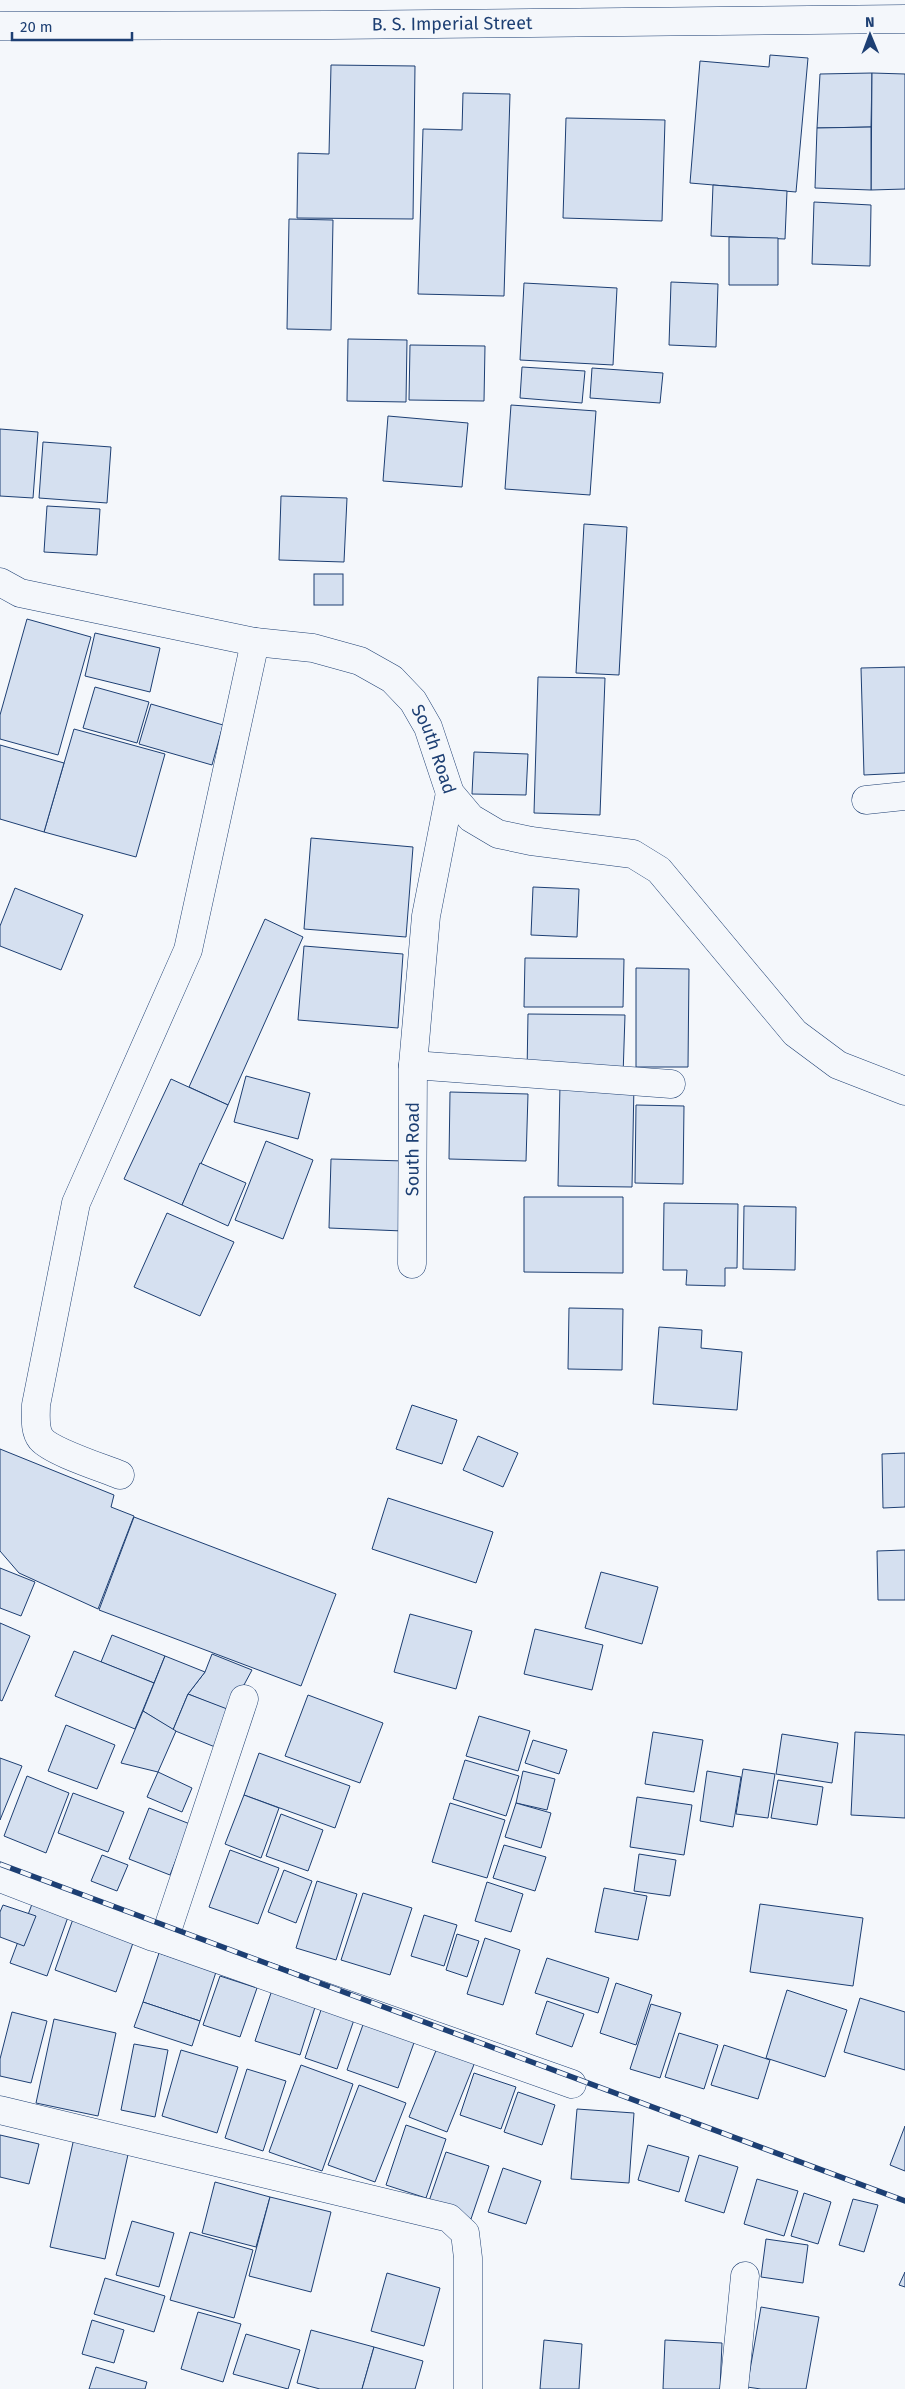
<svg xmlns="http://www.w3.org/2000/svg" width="905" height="2389" font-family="'Fira Sans',sans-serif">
<rect width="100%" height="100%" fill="#f4f7fb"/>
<g fill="#d5e0f0" stroke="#1d3f73">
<path d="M770,55L808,58L796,192L690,183L700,61L769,67Z"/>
<path d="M331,65L415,66L413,219L297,218L298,153L329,154Z"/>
<path d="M872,73L871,127L817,128L820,74Z"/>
<path d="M872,73L905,74V189L871,190Z"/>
<path d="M463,93L510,94L504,296L418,294L423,129L462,130Z"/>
<path d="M566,118L665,120L662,221L563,218Z"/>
<path d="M871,127V190L815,188L817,128Z"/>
<path d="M713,185L787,191L785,239L711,236Z"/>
<path d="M814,202L871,205L870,266L812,264Z"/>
<path d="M289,219L333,220L331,330L287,329Z"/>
<path d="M729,237L778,238V285H729Z"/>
<path d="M671,282L718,284L716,347L669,345Z"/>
<path d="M524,283L617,288L613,365L520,360Z"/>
<path d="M348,339L407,340L406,402L347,401Z"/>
<path d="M410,345L485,346L484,401L409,400Z"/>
<path d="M522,367L585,371L582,403L520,398Z"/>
<path d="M592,368L663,373L660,403L590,398Z"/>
<path d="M511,405L596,411L590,495L505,489Z"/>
<path d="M388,416L468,423L462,487L383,481Z"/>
<path d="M0,429L38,432L33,498L0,496Z"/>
<path d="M43,442L111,447L107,503L39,498Z"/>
<path d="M281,496L347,498L344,562L279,560Z"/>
<path d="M47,506L100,509L97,555L44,552Z"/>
<path d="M584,524L627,527L619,675L576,673Z"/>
<rect x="314" y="574" width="29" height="31"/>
<path d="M27,619L91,637L58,755L0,739V715Z"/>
<path d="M95,633L160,648L150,692L85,676Z"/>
<path d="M905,667V773L864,775L861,668Z"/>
<path d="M538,677L605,678L600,815L534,813Z"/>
<path d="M95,687L149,702L137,743L83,728Z"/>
<path d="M151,704L223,725L212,765L139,744Z"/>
<path d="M74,729L165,754L136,857L44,832Z"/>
<path d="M0,745L64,763L44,832L0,819Z"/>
<path d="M474,752L528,754L526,795L472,794Z"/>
<path d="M311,838L413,847L406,937L304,929Z"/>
<path d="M533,887L579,889L577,937L531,935Z"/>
<path d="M15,888L83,915L61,970L0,946V926Z"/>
<path d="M265,919L303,937L228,1105L189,1087Z"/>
<path d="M304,946L403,954L398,1028L298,1020Z"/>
<path d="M525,958L624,959L623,1007H524Z"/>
<path d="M636,968L689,969L688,1067H636Z"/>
<path d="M528,1014L625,1015L623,1076L527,1074Z"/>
<path d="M246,1076L310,1093L298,1139L234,1122Z"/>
<path d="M171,1079L228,1105L182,1205L124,1179Z"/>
<path d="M560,1084H634L632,1187L558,1186Z"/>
<path d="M450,1092L528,1094L526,1161L449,1159Z"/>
<path d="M636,1105L684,1106L683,1184L635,1183Z"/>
<path d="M266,1141L313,1160L283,1239L235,1220Z"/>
<path d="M331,1159L405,1161L403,1231L329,1228Z"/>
<path d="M200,1163L246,1183L228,1226L182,1205Z"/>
<path d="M524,1197H623V1273L524,1272Z"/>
<path d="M664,1203L738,1204L737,1268H725V1286L686,1285L687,1270H663Z"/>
<path d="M744,1206L796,1207L795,1270L743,1269Z"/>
<path d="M167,1213L234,1242L200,1316L134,1287Z"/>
<path d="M569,1308L623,1309L622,1370L568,1369Z"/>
<path d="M659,1327L702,1330L701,1348L742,1352L737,1410L653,1404Z"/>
<path d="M412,1405L457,1420L442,1464L396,1449Z"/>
<path d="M478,1436L518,1453L503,1487L463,1470Z"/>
<path d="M0,1449L114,1495L111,1507L134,1516L98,1609L19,1573L0,1551Z"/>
<path d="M905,1453V1507L883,1508L882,1454Z"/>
<path d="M388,1498L493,1532L476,1583L372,1549Z"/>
<path d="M134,1517L336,1594L301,1686L99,1610Z"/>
<path d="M905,1550V1600H878L877,1551Z"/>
<path d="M0,1568L35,1582L21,1616L0,1608Z"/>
<path d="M601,1572L658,1587L642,1644L585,1628Z"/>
<path d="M410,1614L472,1631L456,1689L394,1672Z"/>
<path d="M0,1623L30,1636L2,1701L0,1700Z"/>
<path d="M535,1629L603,1645L592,1690L524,1674Z"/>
<path d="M112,1635L165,1656L154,1683L101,1662Z"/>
<path d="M74,1651L154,1683L135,1729L55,1696Z"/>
<path d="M212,1654L252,1670L230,1711L188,1694L205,1672Z"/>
<path d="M165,1656L205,1672L188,1694L173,1730L143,1711Z"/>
<path d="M188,1694L235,1712L220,1749L173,1730Z"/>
<path d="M308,1695L383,1723L360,1783L285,1756Z"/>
<path d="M143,1711L176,1731L158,1772L121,1763Z"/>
<path d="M479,1716L530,1731L518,1771L466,1756Z"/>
<path d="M66,1725L115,1745L97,1789L48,1771Z"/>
<path d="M653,1732L703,1740L694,1792L645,1784Z"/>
<path d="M855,1732L905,1735V1818L851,1815Z"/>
<path d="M782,1734L838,1743L832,1783L776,1774Z"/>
<path d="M533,1740L567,1750L559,1774L525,1763Z"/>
<path d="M259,1753L350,1786L335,1828L244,1795Z"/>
<path d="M0,1758L22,1766L0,1820Z"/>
<path d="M465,1760L519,1776L506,1816L453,1799Z"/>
<path d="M743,1769L775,1774L768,1818L736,1814Z"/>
<path d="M523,1771L555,1779L547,1810L516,1803Z"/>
<path d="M707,1771L741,1777L733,1827L700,1821Z"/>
<path d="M158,1772L192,1788L182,1812L147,1797Z"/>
<path d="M27,1776L69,1793L46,1853L4,1836Z"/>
<path d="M778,1780L823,1787L817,1825L771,1818Z"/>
<path d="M73,1793L124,1812L108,1852L58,1833Z"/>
<path d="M244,1795L279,1808L261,1858L225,1844Z"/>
<path d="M637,1797L692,1805L684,1855L630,1847Z"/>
<path d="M450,1803L505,1820L487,1878L432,1862Z"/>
<path d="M516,1803L551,1813L541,1848L505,1837Z"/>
<path d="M149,1808L190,1824L170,1875L129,1859Z"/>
<path d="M281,1814L323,1830L308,1871L266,1856Z"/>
<path d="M504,1845L546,1857L535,1891L493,1878Z"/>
<path d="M230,1850L279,1868L258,1924L209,1907Z"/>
<path d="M639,1854L676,1860L670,1896L634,1891Z"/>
<path d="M102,1855L128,1865L117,1891L91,1881Z"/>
<path d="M284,1870L312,1881L296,1923L268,1912Z"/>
<path d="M317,1881L357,1894L336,1960L296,1948Z"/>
<path d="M487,1882L523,1894L511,1932L475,1921Z"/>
<path d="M604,1888L647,1896L638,1940L595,1932Z"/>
<path d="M363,1893L412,1908L390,1975L341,1960Z"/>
<path d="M32,1904L68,1917L47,1976L10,1963Z"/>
<path d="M760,1904L863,1918L853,1986L750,1972Z"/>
<path d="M3,1905L36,1916L24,1946L0,1937V1912Z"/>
<path d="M424,1915L457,1925L444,1966L411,1956Z"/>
<path d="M73,1919L134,1940L116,1992L55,1970Z"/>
<path d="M457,1934L479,1941L467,1977L446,1970Z"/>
<path d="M485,1938L520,1950L503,2005L467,1994Z"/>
<path d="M159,1953L216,1972L200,2021L143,2002Z"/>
<path d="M547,1958L609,1978L598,2013L535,1993Z"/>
<path d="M220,1976L257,1988L240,2037L203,2025Z"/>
<path d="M616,1983L652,1995L636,2045L600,2033Z"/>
<path d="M273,1987L317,2001L300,2055L255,2041Z"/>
<path d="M787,1990L847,2010L825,2077L766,2058Z"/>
<path d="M860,1998L905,2012V2070L844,2052Z"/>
<path d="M547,2001L584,2014L572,2047L536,2034Z"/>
<path d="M143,2002L200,2021L192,2046L134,2027Z"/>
<path d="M323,2004L356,2014L337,2069L305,2058Z"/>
<path d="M651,2004L681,2013L660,2078L630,2069Z"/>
<path d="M12,2012L47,2021L31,2083L0,2076V2059Z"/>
<path d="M54,2019L116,2033L98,2116L36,2103Z"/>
<path d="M365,2019L416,2037L398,2088L347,2070Z"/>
<path d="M679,2033L718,2045L704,2089L665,2077Z"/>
<path d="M134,2044L168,2050L155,2117L121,2110Z"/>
<path d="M724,2045L770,2060L758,2099L711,2085Z"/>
<path d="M437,2048L475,2062L447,2132L409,2117Z"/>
<path d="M181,2050L238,2067L217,2133L162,2116Z"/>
<path d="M301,2065L353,2084L322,2171L269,2152Z"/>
<path d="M247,2069L286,2081L263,2151L225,2138Z"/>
<path d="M474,2073L516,2087L501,2129L460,2115Z"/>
<path d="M359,2085L406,2103L375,2182L328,2165Z"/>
<path d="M518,2092L555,2105L542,2145L504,2132Z"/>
<path d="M577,2109L634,2113L629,2183L571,2179Z"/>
<path d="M406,2125L446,2139L426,2198L386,2185Z"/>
<path d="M905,2126V2171L890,2165Z"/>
<path d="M0,2135L39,2144L29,2184L0,2177Z"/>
<path d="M74,2138L129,2150L105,2259L50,2247Z"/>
<path d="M648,2145L689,2157L679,2192L638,2180Z"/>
<path d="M446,2152L489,2166L471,2219L428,2204Z"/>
<path d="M699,2155L738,2167L724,2213L685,2201Z"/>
<path d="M503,2168L541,2181L526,2224L488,2212Z"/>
<path d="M757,2179L798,2191L784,2236L744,2224Z"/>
<path d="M215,2182L270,2197L256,2247L202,2233Z"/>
<path d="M804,2193L831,2202L818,2244L791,2236Z"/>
<path d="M270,2197L331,2212L311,2292L249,2276Z"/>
<path d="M853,2199L878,2205L864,2252L839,2245Z"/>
<path d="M132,2221L174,2233L159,2287L116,2275Z"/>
<path d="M190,2232L253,2250L234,2318L170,2300Z"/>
<path d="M766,2239L808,2245L803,2283L761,2277Z"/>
<path d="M905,2272V2287L899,2285Z"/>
<path d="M387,2273L440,2288L424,2346L371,2331Z"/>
<path d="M105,2278L165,2296L154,2332L94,2314Z"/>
<path d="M761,2307L819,2317L806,2389H761L747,2387Z"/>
<path d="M198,2312L241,2324L223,2382L181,2369Z"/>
<path d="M92,2320L124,2330L114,2363L82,2354Z"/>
<path d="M311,2330L374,2347L362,2389H320L297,2383Z"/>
<path d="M246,2334L300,2350L288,2389L233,2374Z"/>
<path d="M544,2340L582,2344L579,2389H540Z"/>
<path d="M665,2340L722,2343L720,2389H663Z"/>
<path d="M374,2347L423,2361L415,2389H362Z"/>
<path d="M96,2367L147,2382L145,2389H89Z"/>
</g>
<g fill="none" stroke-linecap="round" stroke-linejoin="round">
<g stroke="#1d3f73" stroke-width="29">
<g id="minor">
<path d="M866,800L905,796"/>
<path d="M413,1065L671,1084"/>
<path id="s1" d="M412,1264L413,1065L426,916L450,793"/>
<path d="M120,1475C103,1468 52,1452 41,1439C34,1430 36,1416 36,1405L76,1203L188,950L255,642"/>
<path d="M0,1878L153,1937L161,1939L165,1937L244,1699"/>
<path d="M161,1939L572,2084"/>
<path d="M0,2110L449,2218L465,2233L468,2258V2389"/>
<path d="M734,2389L745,2276"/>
</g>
</g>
<g stroke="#1d3f73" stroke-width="29">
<g id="tertiary">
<path id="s2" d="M0,26L332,25L905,19"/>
<path id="s3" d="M0,582L20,593L255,642L313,648L360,661L392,679L413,701L428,727L450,793L471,818L498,834L531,841L633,854L659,870L795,1033L838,1065L905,1091"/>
</g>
</g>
<use href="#minor" stroke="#f4f7fb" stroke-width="28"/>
<use href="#tertiary" stroke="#f4f7fb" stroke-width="28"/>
<g stroke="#1d3f73" stroke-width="5.5">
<path id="rail" d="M0,1864L905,2201"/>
</g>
<use href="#rail" stroke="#f4f7fb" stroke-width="4" stroke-dasharray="11" stroke-linecap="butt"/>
</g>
<g text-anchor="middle" stroke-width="4" stroke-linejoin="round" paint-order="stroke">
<g font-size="18" fill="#1d3f73" stroke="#f4f7fb">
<text dy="6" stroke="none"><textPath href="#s2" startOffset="452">B. S. Imperial Street</textPath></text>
<text dy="6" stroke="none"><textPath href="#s3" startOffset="490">South Road</textPath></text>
<text dy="6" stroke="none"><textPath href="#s1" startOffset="115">South Road</textPath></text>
</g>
</g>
<g transform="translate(870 35) rotate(359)" stroke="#f4f7fb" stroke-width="4" paint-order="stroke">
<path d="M0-4L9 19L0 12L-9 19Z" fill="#1d3f73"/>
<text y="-8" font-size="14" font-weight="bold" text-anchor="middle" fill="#1d3f73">N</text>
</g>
<path d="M12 32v8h120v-8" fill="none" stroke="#1d3f73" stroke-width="2.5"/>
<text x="20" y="32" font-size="15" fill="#1d3f73" stroke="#f4f7fb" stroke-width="4" paint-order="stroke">20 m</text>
</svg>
